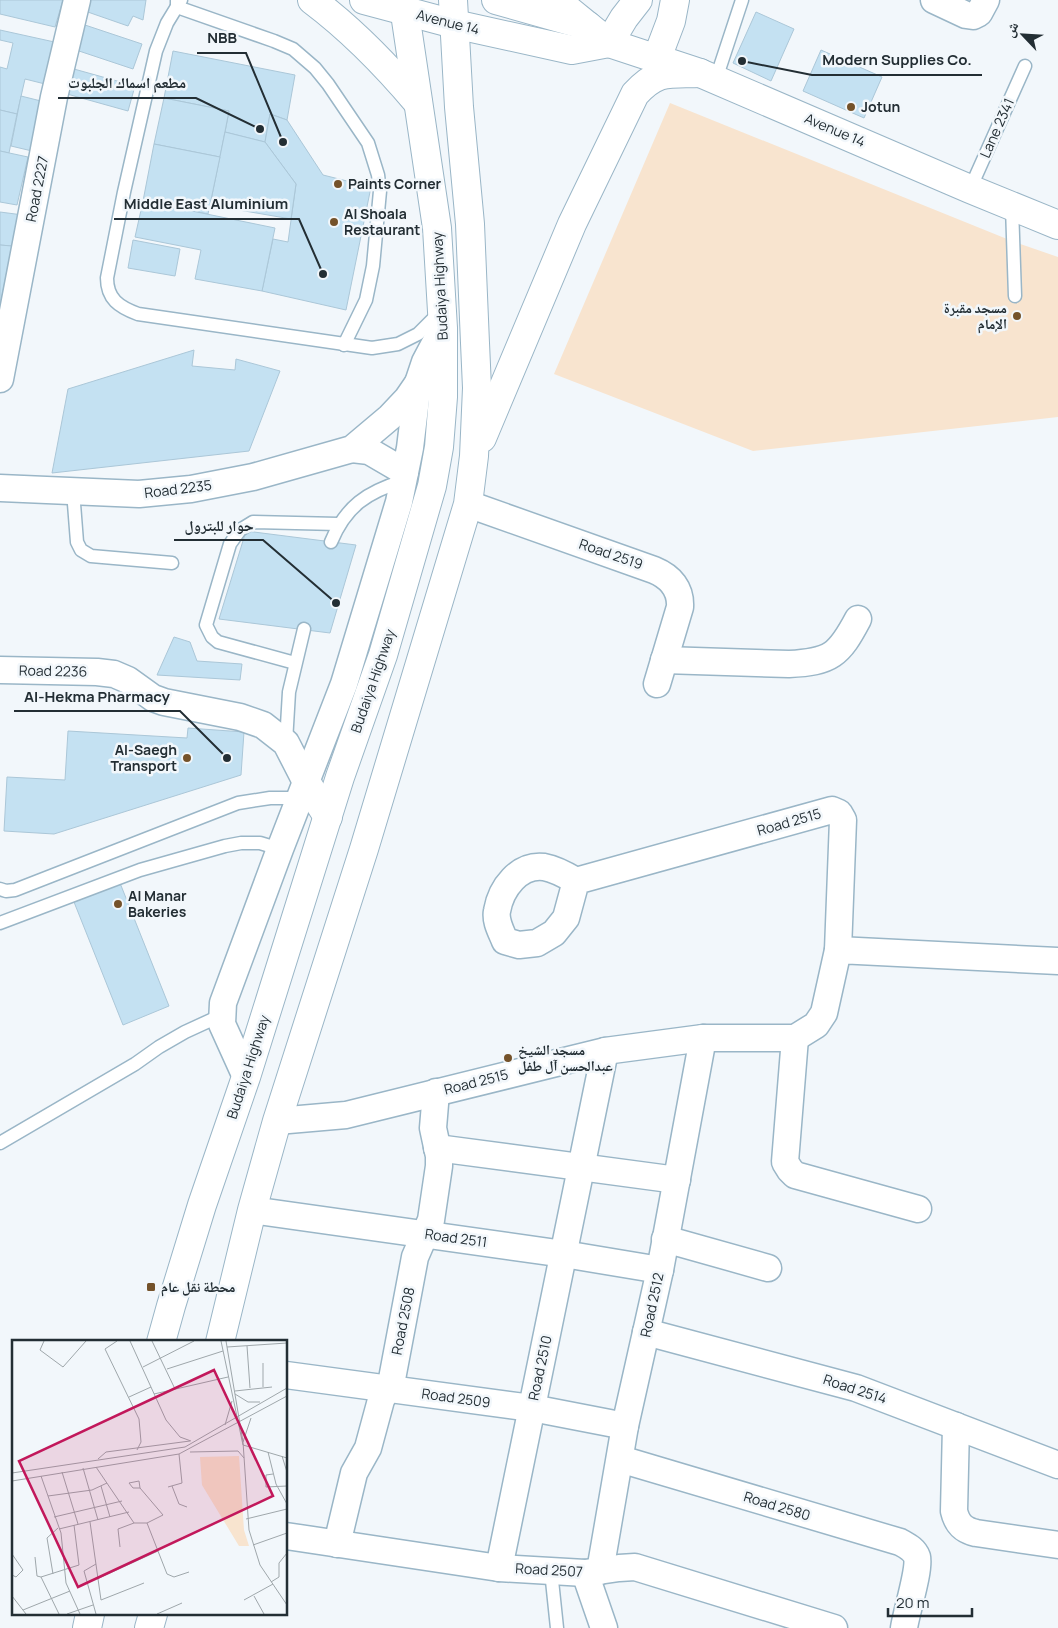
<svg xmlns="http://www.w3.org/2000/svg" width="1058" height="1628" font-family="Manrope,'Noto Naskh Arabic',sans-serif">
<rect width="100%" height="100%" fill="#f2f7fb"/>
<path fill="#f8e4cf" d="M670,103L1012,241L1058,257V417L753,451L554,374Z"/>
<g fill="#c4e1f2" stroke="#abc7d8">
<path d="M0,0H63L55,27L0,14Z"/>
<path d="M83,0H146L143,20L133,16L128,26L82,10Z"/>
<path d="M756,12L794,29L771,81L733,63Z"/>
<path d="M85,25L142,44L133,69L76,50Z"/>
<path d="M0,30L59,43L49,85L25,79L17,114L0,110V67L7,69L13,43L0,40Z"/>
<path d="M821,50L882,77L864,118L803,91Z"/>
<path d="M173,51L295,75L287,120L270,114L265,142L225,132L229,111L164,98Z"/>
<path d="M74,69L135,86L128,111L67,94Z"/>
<path d="M21,96L53,104L32,151L11,146Z"/>
<path d="M164,98L229,111L220,157L154,144Z"/>
<path d="M0,110L17,114L9,153L0,151Z"/>
<path d="M270,114L287,120L323,175L371,187L346,310L262,291L273,239L288,242L296,184L265,142Z"/>
<path d="M225,132L265,142L296,184L291,219L210,205Z"/>
<path d="M154,144L220,157L208,214L143,201Z"/>
<path d="M0,151L28,157L17,205L0,202Z"/>
<path d="M143,201L275,228L262,291L195,279L201,250L135,237Z"/>
<path d="M0,212L23,215L22,247L0,245Z"/>
<path d="M133,240L180,249L175,276L128,268Z"/>
<path d="M0,245L12,246L0,306Z"/>
<path d="M194,350L192,366L235,370L236,359L280,371L249,451L52,473L68,389Z"/>
<path d="M246,531L356,545L330,633L219,619Z"/>
<path d="M174,637L190,642L197,661L242,664L240,680L157,675Z"/>
<path d="M188,728L244,732L241,775L54,834L4,831L7,777L65,780L68,731L187,738Z"/>
<path d="M120,883L169,1006L123,1025L74,902Z"/>
</g>
<g fill="none" stroke-linecap="round" stroke-linejoin="round">
<g stroke="#9ab6c7" stroke-width="15">
<g id="lane">
<path d="M177,0V7L274,41L293,49L315,68L328,84L368,143L378,175L380,191L373,266L366,300L344,345"/>
<path d="M181,0L167,23L156,51L124,192L107,278C107,299 119,307 138,314L372,348L398,344L418,334L440,312"/>
<path d="M716,79L742,0"/>
<path d="M970,189L1025,66"/>
<path d="M1012,207L1015,296"/>
<path d="M73,491L77,542L81,550L91,556L172,563"/>
<path d="M331,542C346,506 367,492 403,481"/>
<path d="M295,663L218,642L212,637L206,625L230,544L240,530L253,522L338,524"/>
<path d="M286,742L289,692L304,629"/>
<path d="M0,889L6,891L15,890L238,803L270,798H300"/>
<path d="M0,923L140,870L225,846L241,843H260L280,849"/>
<path d="M0,1143L135,1064L159,1047L185,1032L222,1015"/>
<path d="M551,1571L557,1628"/>
</g>
</g>
<g stroke="#9ab6c7" stroke-width="29">
<g id="street">
<path d="M934,0L966,15L973,16L979,13L986,0"/>
<path d="M0,379L54,97L77,0"/>
<path d="M352,449L369,451L405,472"/>
<path d="M0,488L139,494L191,489L253,477L352,449L390,417L407,399L418,383"/>
<path d="M468,504L654,570C671,577 681,589 680,607L657,684"/>
<path d="M664,660L789,664C831,662 839,655 858,619"/>
<path d="M0,670L97,672L114,674L128,680L153,698L164,702L240,717L263,725L286,743L306,782"/>
<path d="M576,881L566,918L554,933L537,943L519,945L505,941C501,931 495,921 497,911C501,888 519,864 544,867C555,869 566,875 576,881L832,810L839,813L843,820L838,950"/>
<path d="M795,1038L785,1162L790,1170L795,1175L918,1209"/>
<path d="M246,1077L222,1024L223,1003L280,849L344,684L399,502L410,448L418,383L425,362L443,328"/>
<path d="M277,1121L346,1115L605,1051L703,1038H795L816,1025L824,1013L838,950L1058,961"/>
<path d="M437,1148L677,1180"/>
<path d="M252,1210L564,1254L660,1270"/>
<path d="M665,1239L768,1268"/>
<path d="M646,1332L856,1388L1058,1465"/>
<path d="M286,1375L532,1408L625,1426"/>
<path d="M956,1426L954,1511C957,1524 963,1530 976,1533L1058,1545"/>
<path d="M620,1459L900,1542C907,1546 914,1549 917,1557C920,1570 906,1613 904,1628"/>
<path d="M286,1536L499,1568L585,1573L619,1568L635,1567L834,1628"/>
<path d="M337,1544L354,1473L368,1448L381,1400L392,1379L415,1257L431,1220L439,1166V1156L433,1128L436,1092"/>
<path d="M499,1568L605,1051"/>
<path d="M600,1571L625,1426L660,1270L703,1038"/>
<path d="M585,1573L604,1628"/>
</g>
</g>
<g stroke="#9ab6c7" stroke-width="30">
<g id="secondary">
<path d="M364,0L454,24L572,50L609,43"/>
<path d="M496,0L588,26L609,43L700,73L970,189L1058,225"/>
<path d="M609,43L624,18L638,0"/>
<path d="M657,58L671,21L675,0"/>
</g>
</g>
<g stroke="#9ab6c7" stroke-width="30">
<g id="primary">
<path d="M312,0C352,30 386,65 418,103"/>
<path d="M556,0L588,26"/>
<path d="M482,438L572,224L635,94C658,69 669,74 700,73"/>
<path d="M306,782L328,817"/>
<path d="M161,1342L171,1306L202,1205L246,1077L340,777L383,655L432,486L439,447L443,397V328L437,228L403,0"/>
<path d="M220,1342L252,1210L277,1121L364,849L468,504L474,456L477,388L475,343L470,224L459,107L453,0"/>
<path d="M87,1628L90,1614"/>
<path d="M149,1628L153,1614"/>
</g>
</g>
<use href="#lane" stroke="#fff" stroke-width="12"/>
<use href="#street" stroke="#fff" stroke-width="26"/>
<use href="#secondary" stroke="#fff" stroke-width="28"/>
<use href="#primary" stroke="#fff" stroke-width="28"/>
</g>
<g fill="#74522a" stroke="#f2f7fb" stroke-width="2">
<circle cx="851" cy="107" r="5"/>
<circle cx="338" cy="184" r="5"/>
<circle cx="334" cy="222" r="5"/>
<circle cx="1017" cy="316" r="5"/>
<circle cx="187" cy="758" r="5"/>
<circle cx="118" cy="904" r="5"/>
<circle cx="508" cy="1058" r="5"/>
<rect x="146" y="1282" width="10" height="10" rx="2.5"/>
</g>
<g text-anchor="middle" stroke-width="5" stroke-linejoin="round" paint-order="stroke">
<g font-size="14" fill="#232e34" stroke="#f2f7fb">
<text transform="translate(448 22) rotate(14)" y="5">Avenue 14</text>
<text transform="translate(997 128) rotate(-66)" y="5">Lane 2341</text>
<text transform="translate(835 130) rotate(23)" y="5">Avenue 14</text>
<text transform="translate(37 189) rotate(-79)" y="5">Road 2227</text>
<text transform="translate(440 286) rotate(-93)" y="5">Budaiya Highway</text>
<text transform="translate(178 489) rotate(-7)" y="5">Road 2235</text>
<text transform="translate(611 554) rotate(19)" y="5">Road 2519</text>
<text transform="translate(53 671) rotate(1)" y="5">Road 2236</text>
<text transform="translate(373 681) rotate(-71)" y="5">Budaiya Highway</text>
<text transform="translate(789 822) rotate(-16)" y="5">Road 2515</text>
<text transform="translate(248 1067) rotate(-72)" y="5">Budaiya Highway</text>
<text transform="translate(476 1082) rotate(-14)" y="5">Road 2515</text>
<text transform="translate(456 1238) rotate(8)" y="5">Road 2511</text>
<text transform="translate(652 1305) rotate(-78)" y="5">Road 2512</text>
<text transform="translate(403 1321) rotate(-79)" y="5">Road 2508</text>
<text transform="translate(540 1368) rotate(-78)" y="5">Road 2510</text>
<text transform="translate(855 1389) rotate(18)" y="5">Road 2514</text>
<text transform="translate(456 1398) rotate(8)" y="5">Road 2509</text>
<text transform="translate(777 1506) rotate(17)" y="5">Road 2580</text>
<text transform="translate(549 1570) rotate(3)" y="5">Road 2507</text>
</g>
<g font-size="14" font-weight="bold" fill="#232e34" stroke="#f2f7fb" text-anchor="start">
<text x="861" y="112">Jotun</text>
<text x="348" y="189">Paints Corner</text>
<text x="344" y="219">Al Shoala<tspan x="344" dy="16">Restaurant</tspan></text>
<text x="1007" y="313" text-anchor="end">مسجد مقبرة<tspan x="1007" dy="16">الإمام</tspan></text>
<text x="177" y="755" text-anchor="end">Al-Saegh<tspan x="177" dy="16">Transport</tspan></text>
<text x="128" y="901">Al Manar<tspan x="128" dy="16">Bakeries</tspan></text>
<text x="518" y="1055">مسجد الشيخ<tspan x="518" dy="16">عبدالحسن آل طفل</tspan></text>
<text x="161" y="1292">محطة نقل عام</text>
</g>
</g>
<g transform="translate(12 1340)">
<rect width="275" height="275" fill="#f2f7fb"/>
<path d="M227,116L232,190L237,206H227L190,145L188,117Z" fill="#f8e4cf"/>
<path fill="none" stroke="#9fa7ab" stroke-width="1" d="M32,1L28,10L51,27L74,1M105,1L93,9L127,79L129,102L125,110M118,1L154,80L168,97L179,101M140,1L163,49M209,1L231,105M214,1L231,102L237,190L248,225L275,265M235,6L238,48M215,7L275,3M251,23V47M131,27L182,1M155,29L211,11M223,51L260,47M142,54L216,37M223,54L236,62H248M117,57L139,47M213,85L220,61M231,102L239,78M231,105L275,118M178,112L226,111L232,118M256,112L264,144L275,164M270,116L275,132M86,119L94,112L178,101M84,127L122,183M71,128L86,180M50,132L66,184M0,133L173,107L275,48M261,134L254,135V147L275,146M29,136L49,193L54,243L68,274M0,141L167,114L275,56M89,146L98,177M160,146L167,164L175,167M156,147L170,143L167,114M128,148H121L117,143L127,141L128,148L151,175L135,183M36,156L80,150L95,143M42,177L110,161M234,179L275,169M78,182L89,260L132,243M47,189L117,172M241,205L275,193M108,207L106,189L122,183H135L155,234L162,237L177,232M0,214L11,230L4,237L0,235M23,217L25,236L29,237L47,274M84,224L72,231L84,274M41,234L35,198L46,188M29,237L67,225L62,185M85,239L146,211M259,242L267,237V223L275,213M0,256L14,274M242,256L252,274M232,260L261,244M11,270L58,251M55,274L81,265M145,274L170,263"/>
<path fill="#c2185b" fill-opacity="0.15" stroke="#c2185b" stroke-width="2.5" d="M202,30L261,156L66,247L7,121Z"/>
<rect width="275" height="275" fill="none" stroke="#232e34" stroke-width="2.5"/>
</g>
<path fill="none" stroke="#232e34" stroke-width="2" d="M283 142L246 53H197M742 61L812 75H982M260 129L196 98H58M323 274L299 219H114M336 603L263 540H174M227 758L180 711H14"/>
<g fill="#232e34" stroke="#f2f7fb" stroke-width="2">
<circle cx="283" cy="142" r="5"/>
<circle cx="742" cy="61" r="5"/>
<circle cx="260" cy="129" r="5"/>
<circle cx="323" cy="274" r="5"/>
<circle cx="336" cy="603" r="5"/>
<circle cx="227" cy="758" r="5"/>
</g>
<g font-size="15" text-anchor="middle" font-weight="bold" fill="#232e34" stroke="#f2f7fb" stroke-width="5" stroke-linejoin="round" paint-order="stroke">
<text x="222" y="43">NBB</text>
<text x="897" y="65">Modern Supplies Co.</text>
<text x="127" y="88">مطعم اسماك الجلبوت</text>
<text x="206" y="209">Middle East Aluminium</text>
<text x="219" y="531">حوار للبترول</text>
<text x="97" y="702">Al-Hekma Pharmacy</text>
</g>
<g transform="translate(1023 35) rotate(295)" stroke="#f2f7fb" stroke-width="4" paint-order="stroke">
<path d="M0-4L9 19L0 12L-9 19Z" fill="#232e34"/>
<text y="-8" font-size="14" font-weight="bold" text-anchor="middle" fill="#232e34">ش</text>
</g>
<path d="M888 1608v8h84v-8" fill="none" stroke="#232e34" stroke-width="2.5"/>
<text x="896" y="1608" font-size="15" fill="#232e34" stroke="#f2f7fb" stroke-width="4" paint-order="stroke">20 m</text>
</svg>
